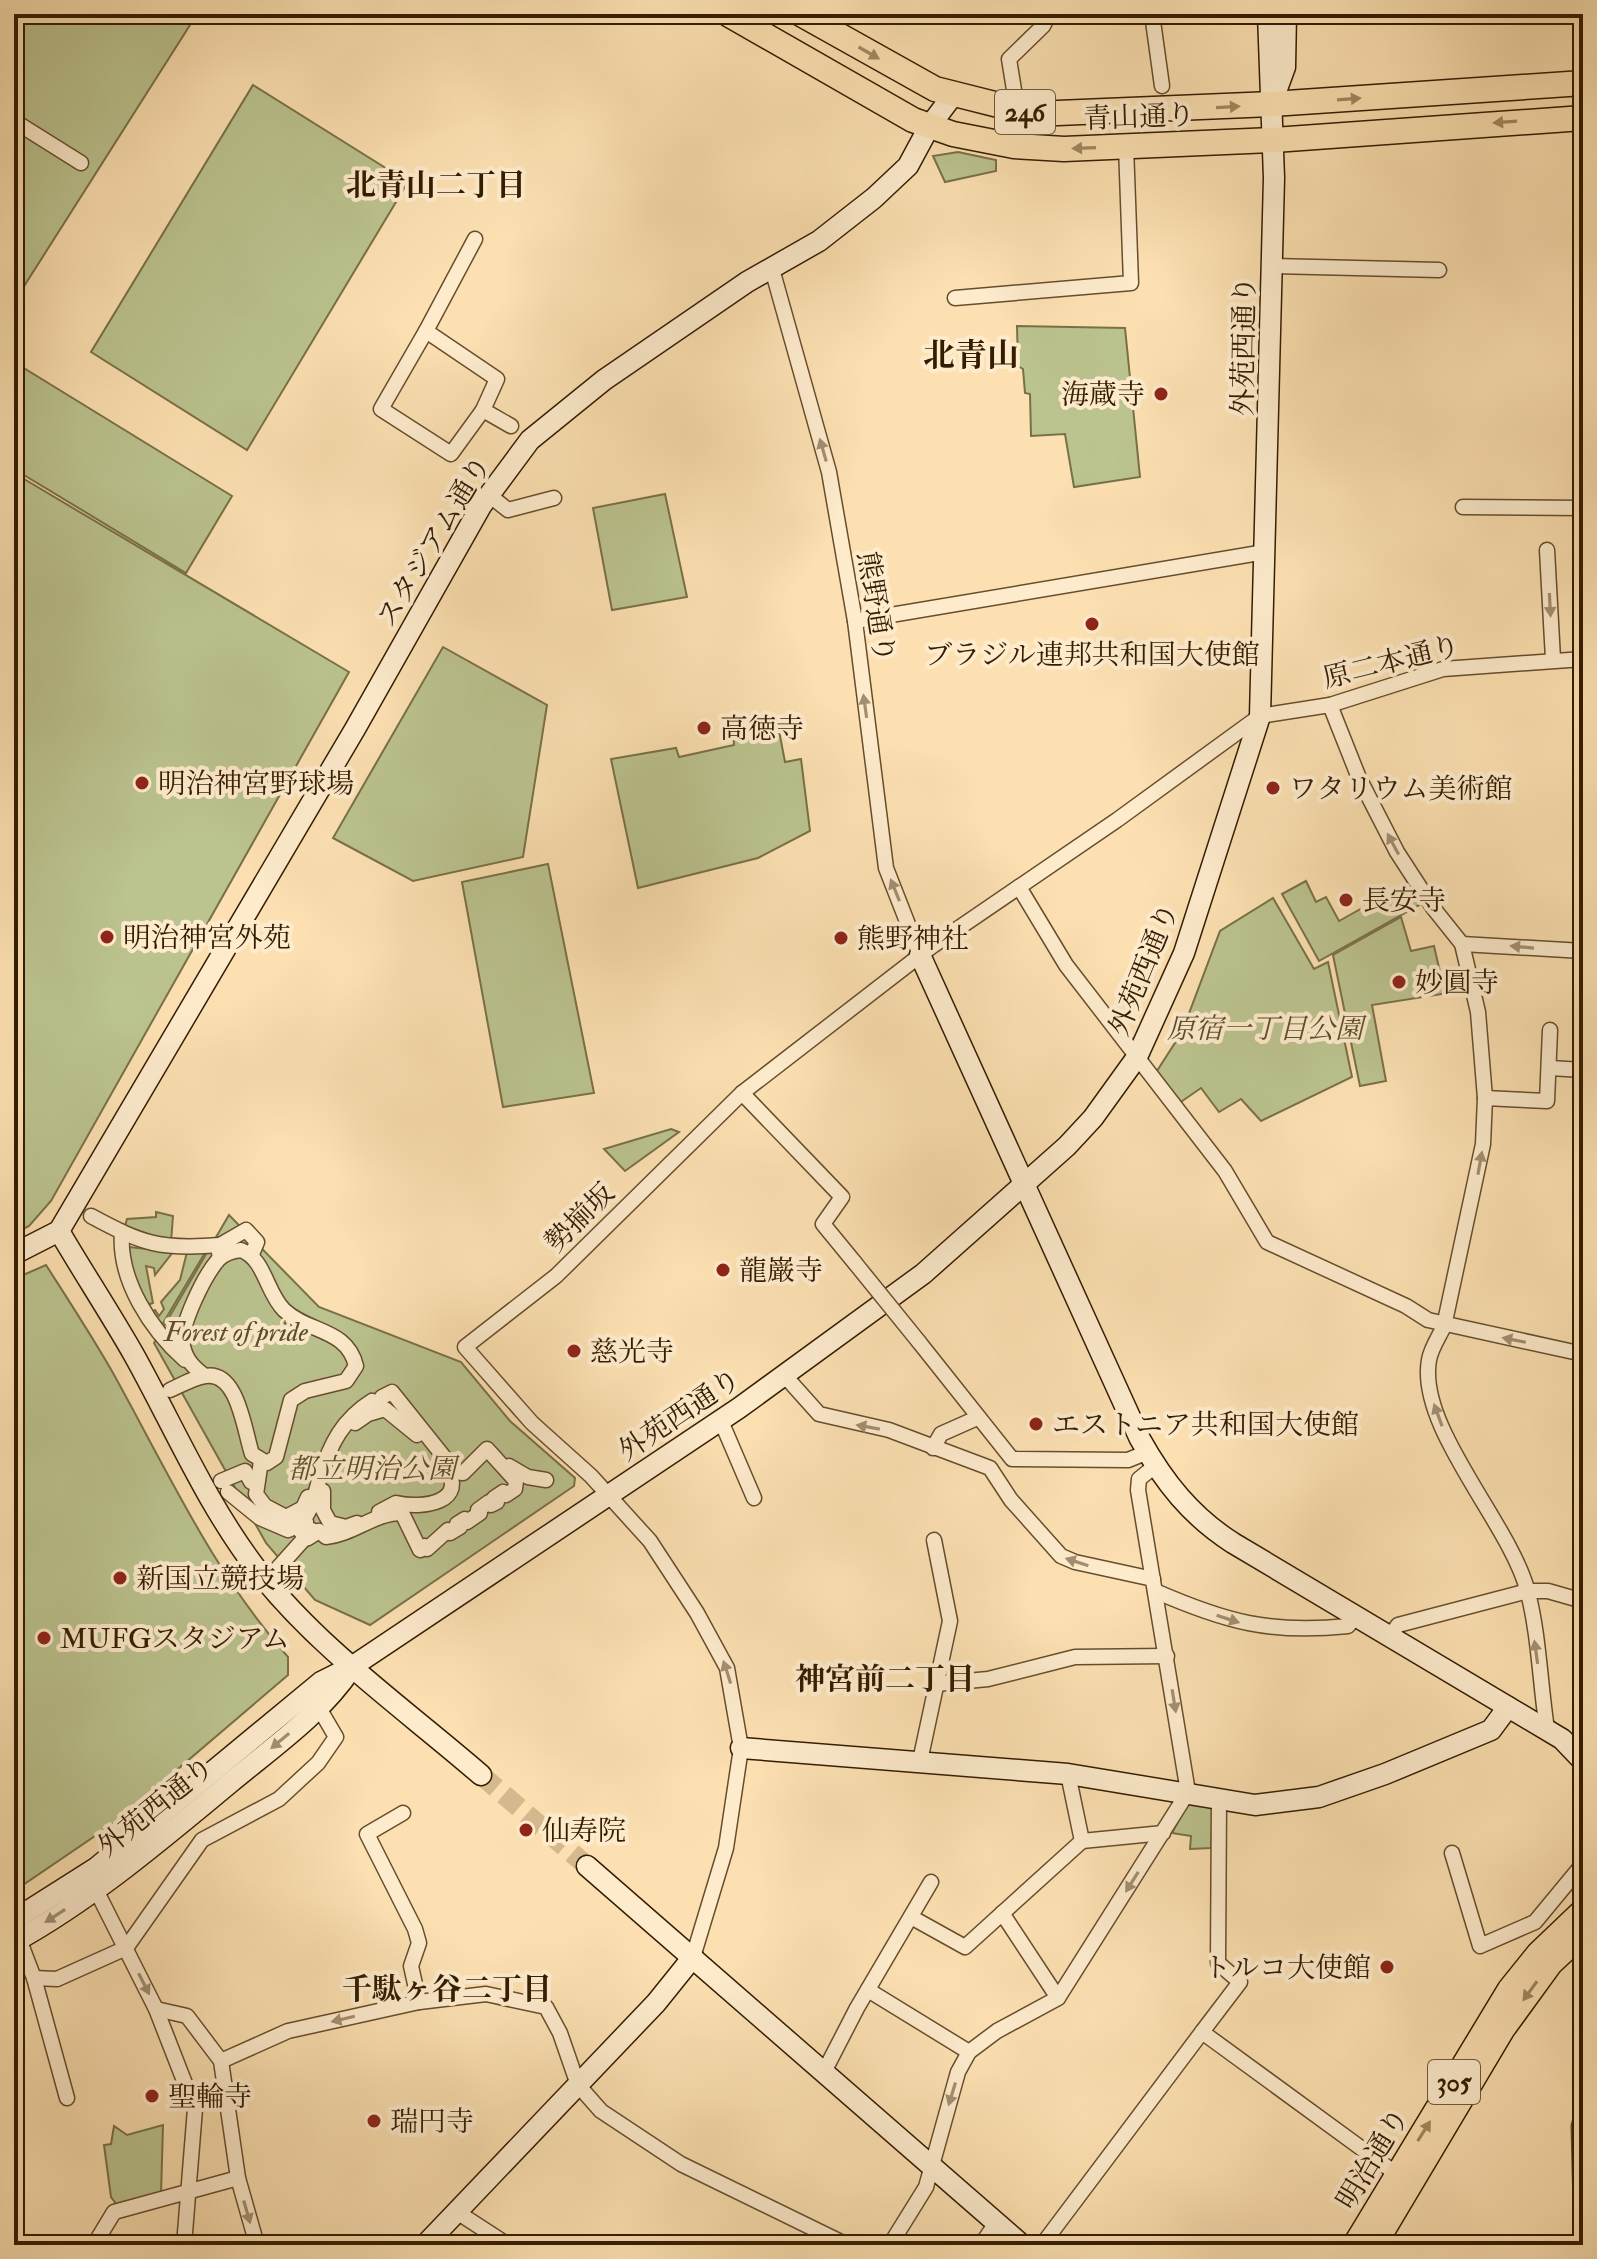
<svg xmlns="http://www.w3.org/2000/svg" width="1597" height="2259" font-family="'IM FELL Double Pica','Noto Serif JP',serif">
<rect width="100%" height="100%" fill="#fce0b1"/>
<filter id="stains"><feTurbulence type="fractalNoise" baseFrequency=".0025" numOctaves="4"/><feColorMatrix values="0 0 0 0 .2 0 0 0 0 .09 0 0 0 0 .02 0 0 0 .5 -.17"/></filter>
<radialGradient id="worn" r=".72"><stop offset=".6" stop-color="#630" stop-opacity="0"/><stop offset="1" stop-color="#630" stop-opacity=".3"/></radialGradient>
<g fill="#bbc38f" stroke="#787048" stroke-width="2">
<path d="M14,14H197L14,302Z"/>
<path d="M253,85L408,182L247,450L91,352Z"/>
<path d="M958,152L996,160V171L945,182L933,156Z"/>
<path d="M1017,326L1125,328L1140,477L1074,487L1065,434L1031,436L1030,394L1025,393L1023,369L1018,366Z"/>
<path d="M14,362L232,496L186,573L14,469Z"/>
<path d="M14,473L349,672L51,1201L29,1226L14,1234Z"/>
<path d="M665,494L687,597L612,610L593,508Z"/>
<path d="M443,647L547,705L523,857L413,881L333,838Z"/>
<path d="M777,720L785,762L801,759L810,831L758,858L638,888L611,759L676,748L679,757L734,745L733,729Z"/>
<path d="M548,864L594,1093L503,1107L462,882Z"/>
<path d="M1306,881L1316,902L1326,897L1339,921L1407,883L1419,905L1319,961L1282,894Z"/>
<path d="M1273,898L1314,969L1328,962L1352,1077L1261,1121L1241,1099L1219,1112L1201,1088L1178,1104L1155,1074L1182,1032L1220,931Z"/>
<path d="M1401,917L1411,951L1434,946L1440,972L1458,970L1461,991L1372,1005L1386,1081L1360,1086L1333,955Z"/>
<path d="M671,1129L679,1132L625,1171L604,1149Z"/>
<path d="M156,1212L173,1216L171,1242L125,1226L127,1219L156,1217Z"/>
<path d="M229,1215L319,1307L461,1362L510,1421L575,1478L574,1486L370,1625L315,1600L266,1543L154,1343Z"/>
<path d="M209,1246L159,1330L148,1313L155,1310L159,1316L164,1309L161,1302L180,1280L187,1252Z"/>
<path d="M129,1247L173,1252L155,1275L154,1268L146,1266L153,1303L144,1306L131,1274Z"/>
<path d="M46,1265C69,1301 92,1336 113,1373C168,1472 213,1572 288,1657V1675L117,1821L14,1891V1279Z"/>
<path d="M1190,1799L1213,1804L1211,1848L1190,1849L1191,1836L1172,1833Z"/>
<path d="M163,2125L161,2195L117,2205L111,2197L104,2145L111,2144L114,2126L127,2135Z"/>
</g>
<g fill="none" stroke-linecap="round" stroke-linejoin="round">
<path stroke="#d4b98e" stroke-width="20" stroke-dasharray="20 10" stroke-linecap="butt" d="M481,1775L587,1866"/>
<g stroke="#664d2c" stroke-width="17">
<g id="street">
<path d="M1152,14L1162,86"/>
<path d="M1029,111L1015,96L1009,59L1043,26L1049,14"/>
<path d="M14,121L81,163"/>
<path d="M475,239L426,331L497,379L483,410L511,426"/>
<path d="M1273,266L1439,270"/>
<path d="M772,269L829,472L855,621L886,868L920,955"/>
<path d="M955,298L1131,283L1126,146"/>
<path d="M426,331L381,409L451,454L483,410"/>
<path d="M489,495L508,510L554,498"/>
<path d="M1463,507L1583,508"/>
<path d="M1547,550L1553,659"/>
<path d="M855,621L1265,552"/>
<path d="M1330,705L1359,778L1397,852L1434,909L1462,944L1478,1012L1485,1098L1483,1144L1444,1326C1439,1337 1431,1348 1429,1360C1417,1427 1508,1521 1527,1589C1539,1633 1540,1684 1547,1729"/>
<path d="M1019,887L1066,965L1225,1171L1267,1242L1406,1306L1428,1320L1583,1354"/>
<path d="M1462,944L1583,951"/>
<path d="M1550,1068L1583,1070"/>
<path d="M742,1093L842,1197L823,1224L855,1263"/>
<path d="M1485,1098L1547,1101L1550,1030"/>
<path d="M91,1216C143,1244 160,1250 220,1245"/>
<path d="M122,1232C118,1280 151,1330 185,1360"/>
<path d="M219,1253L220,1245L246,1230L257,1242L252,1254"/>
<path d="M919,1342L1012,1459L1128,1460L1148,1452"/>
<path d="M785,1376L819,1414L889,1430L990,1468L1011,1500L1061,1556L1075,1562L1153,1579"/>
<path d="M170,1390C181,1385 193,1378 205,1376C238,1370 244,1430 252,1454L267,1463L276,1457L291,1400L305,1391L346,1381L356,1366C347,1328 308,1333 284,1310C266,1292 265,1259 241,1250C233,1251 224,1253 218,1260C205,1275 179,1326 183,1346C186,1360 194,1368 205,1376"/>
<path d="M392,1392L456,1472L463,1473L487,1449L516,1481L515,1489L506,1495L503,1492L494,1498L497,1502L491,1505L489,1502L478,1510L480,1513L467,1522L465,1519L457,1524L460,1527L450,1533L448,1530L427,1549L425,1546L420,1550L402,1513C374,1513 354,1534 326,1537L319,1531L308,1538L301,1532L300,1523C314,1509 314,1496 320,1477C330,1444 343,1419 372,1401L378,1406L382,1397Z"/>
<path d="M721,1421L754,1498"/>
<path d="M355,1423L368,1414L385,1409L417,1435"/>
<path d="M933,1448L941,1434L977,1418"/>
<path d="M261,1461L256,1494L265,1506L286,1517L303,1508L308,1497"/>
<path d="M509,1466L528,1477L546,1480"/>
<path d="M221,1481L245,1471L251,1482L258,1479"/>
<path d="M323,1491V1510L330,1523L346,1527L357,1523"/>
<path d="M228,1492L260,1518L288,1530L306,1522"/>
<path d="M379,1512L396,1503C422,1509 470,1503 445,1465"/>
<path d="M277,1569L312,1530"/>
<path d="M1155,1591C1226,1622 1270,1634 1348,1626L1355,1616"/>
<path d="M1390,1636L1398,1625L1528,1591H1548L1583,1601"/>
<path d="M936,1684L988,1679L1075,1657L1167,1656"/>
<path d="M920,1761L950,1621L934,1540"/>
<path d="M1219,1800L1218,1963L1240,1982L1202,2032L1402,2178"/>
<path d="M403,1813L367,1834L415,1929L419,1943L411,1966L419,2002"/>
<path d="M1082,1841L1163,1833"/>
<path d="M1452,1853L1480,1946L1535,1922L1583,1864"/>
<path d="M93,1884L156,2009L195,2109L184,2245"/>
<path d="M1002,1913L1058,1998"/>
<path d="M911,1917L965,1947L1082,1841L1068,1774"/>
<path d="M19,1939L34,1978L67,2098"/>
<path d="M693,1957L726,1848L741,1748L727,1668L697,1613L650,1541L591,1476L532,1423L465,1347L556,1276L742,1093L931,947L1117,820L1260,716L1330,705L1443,669L1583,659"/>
<path d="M34,1978L57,1979L126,1948L202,1840L279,1799L318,1763L336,1737L319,1708"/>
<path d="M868,1990L969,2052"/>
<path d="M156,2009L187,2016L221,2061L238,2178L257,2245"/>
<path d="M221,2061L288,2031L419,2002L486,1994L546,2007L560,2033L578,2085L601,2111L681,2164L847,2245"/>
<path d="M824,2072L857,2008L931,1882"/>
<path d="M457,2212L508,2245"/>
<path d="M94,2245L114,2212L238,2178"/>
<path d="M890,2245L926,2187L958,2072L969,2052L997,2031L1058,1998L1188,1792L1138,1490L1139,1479L1155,1466"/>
<path d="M981,2245L996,2223"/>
<path d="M1042,2245L1202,2032"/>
<path d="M1582,2245L1579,2126L1583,2112"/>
</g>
</g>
<g stroke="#341c00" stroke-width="23">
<g id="secondary">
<path d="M1274,97L1285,67L1286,14"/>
<path d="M920,955L1140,1439C1164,1482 1191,1516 1233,1543L1562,1739L1583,1761"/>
<path d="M59,1231C83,1272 110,1313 134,1355C174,1427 207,1505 258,1571C319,1649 406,1710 481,1775"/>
<path d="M14,1254L59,1231L355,729L481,506L530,440L604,380L747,282L819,241L874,198L908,166L929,127L953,95"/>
<path d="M741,1748L1068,1774L1255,1805L1319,1797L1385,1774L1491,1730L1508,1707"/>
<path d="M587,1866L1022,2245"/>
<path d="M14,1920L96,1868L321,1682L353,1666L739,1408L923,1274L1067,1146L1093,1118L1137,1057L1184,953L1260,716L1274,178L1268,14"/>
<path d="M14,1942C92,1899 162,1839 231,1782C273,1747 320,1715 351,1669"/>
<path d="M425,2245L656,2003L693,1957"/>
</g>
</g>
<g stroke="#341c00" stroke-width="25">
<g id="primary">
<path d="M1354,2245L1509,1989L1538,1953L1583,1910"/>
<path d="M1375,2245L1503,2030L1551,1964L1583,1934"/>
</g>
</g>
<g stroke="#341c00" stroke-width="27">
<g id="highway">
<path d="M728,14L913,120L953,134L1014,146L1064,149L1274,140L1583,118"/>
<path d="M801,14L935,89L1034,114L1272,104L1583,83"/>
</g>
</g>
<use href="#street" stroke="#fdebcc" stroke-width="14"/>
<use href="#secondary" stroke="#fdebcc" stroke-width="20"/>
<use href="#primary" stroke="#fce0b1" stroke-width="22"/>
<use href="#highway" stroke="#fce0b1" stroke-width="24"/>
<g stroke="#664d2c" stroke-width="17" stroke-linecap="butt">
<path id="street-bridge" d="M855,1263L919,1342"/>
</g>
<use href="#street-bridge" stroke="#fdebcc" stroke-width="14"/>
</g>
<defs><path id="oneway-solid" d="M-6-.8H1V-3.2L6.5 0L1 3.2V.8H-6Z" transform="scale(2)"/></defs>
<g fill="#a28861">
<use href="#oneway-solid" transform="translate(869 53) rotate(30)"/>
<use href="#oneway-solid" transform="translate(1349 99) rotate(-4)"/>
<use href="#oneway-solid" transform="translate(1228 107) rotate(-3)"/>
<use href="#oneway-solid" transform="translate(1505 122) rotate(176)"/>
<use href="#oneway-solid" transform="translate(1084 148) rotate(178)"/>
<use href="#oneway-solid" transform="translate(1530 1991) rotate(126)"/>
<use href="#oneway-solid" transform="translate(1424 2131) rotate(-58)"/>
</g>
<g fill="#a38e70">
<use href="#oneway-solid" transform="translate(823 450) rotate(-106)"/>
<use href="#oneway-solid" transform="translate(1550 605) rotate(87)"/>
<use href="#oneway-solid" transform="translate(865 706) rotate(-98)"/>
<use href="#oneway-solid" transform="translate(1393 844) rotate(-118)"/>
<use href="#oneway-solid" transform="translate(895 890) rotate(-112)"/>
<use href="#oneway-solid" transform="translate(1522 947) rotate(-175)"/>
<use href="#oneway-solid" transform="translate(1480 1163) rotate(-80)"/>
<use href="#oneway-solid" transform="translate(1514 1340) rotate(-169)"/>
<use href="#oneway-solid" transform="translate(1438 1415) rotate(-110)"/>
<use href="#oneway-solid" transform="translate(868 1427) rotate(-170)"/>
<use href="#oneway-solid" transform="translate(1077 1562) rotate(-162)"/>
<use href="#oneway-solid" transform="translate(1228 1619) rotate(18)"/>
<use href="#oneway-solid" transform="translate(1536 1652) rotate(-98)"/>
<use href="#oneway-solid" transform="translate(727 1672) rotate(-108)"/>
<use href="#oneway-solid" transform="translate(1174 1701) rotate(81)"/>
<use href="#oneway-solid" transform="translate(280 1741) rotate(140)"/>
<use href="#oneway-solid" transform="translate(1132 1882) rotate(122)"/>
<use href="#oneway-solid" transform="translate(55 1916) rotate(147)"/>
<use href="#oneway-solid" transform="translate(144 1984) rotate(63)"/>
<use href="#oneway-solid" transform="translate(343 2019) rotate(167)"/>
<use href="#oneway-solid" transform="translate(952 2094) rotate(107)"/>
<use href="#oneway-solid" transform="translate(247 2212) rotate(74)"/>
</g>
<g fill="#8f2418" stroke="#fdebcc" stroke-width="3">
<circle cx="1161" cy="394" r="8"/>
<circle cx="1092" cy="624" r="8"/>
<circle cx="704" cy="728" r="8"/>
<circle cx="142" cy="783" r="8"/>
<circle cx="1273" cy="788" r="8"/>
<circle cx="1346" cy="900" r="8"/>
<circle cx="107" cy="937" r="8"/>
<circle cx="841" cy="938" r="8"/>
<circle cx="1399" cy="982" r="8"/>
<circle cx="723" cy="1270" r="8"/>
<circle cx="574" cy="1351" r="8"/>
<circle cx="1036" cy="1424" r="8"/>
<circle cx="120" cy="1578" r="8"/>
<circle cx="44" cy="1638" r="8"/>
<circle cx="526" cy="1830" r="8"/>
<circle cx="1387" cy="1967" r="8"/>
<circle cx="152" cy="2096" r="8"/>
<circle cx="374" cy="2121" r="8"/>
</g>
<g text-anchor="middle" stroke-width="8" stroke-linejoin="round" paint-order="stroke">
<g fill="#fdebcc" stroke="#705a3d" stroke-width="2">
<rect x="995" y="90" width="60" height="44" rx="6"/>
<rect x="1428" y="2060" width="52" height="44" rx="6"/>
</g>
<g font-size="26" font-weight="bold" fill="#341c00">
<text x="1025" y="121">246</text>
<text x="1454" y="2091">305</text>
</g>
<g font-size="28" fill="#341c00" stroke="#fdebcc">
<text transform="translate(1139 116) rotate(-2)" y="10">青山通り</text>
<text transform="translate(1243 346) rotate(-89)" y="10">外苑西通り</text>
<text transform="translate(433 541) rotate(-59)" y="10">スタジアム通り</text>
<text transform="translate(877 607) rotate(81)" y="10">熊野通り</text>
<text transform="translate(1391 661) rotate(-14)" y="10">原二本通り</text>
<text transform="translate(1143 969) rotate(-68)" y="10">外苑西通り</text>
<text transform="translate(579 1217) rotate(-45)" y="10">勢揃坂</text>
<text transform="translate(679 1414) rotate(-34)" y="10">外苑西通り</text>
<text transform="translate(155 1806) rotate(-39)" y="10">外苑西通り</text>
<text transform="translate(1372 2158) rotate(-59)" y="10">明治通り</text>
</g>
<g font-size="28" fill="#341c00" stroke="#fdebcc" text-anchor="start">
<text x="1145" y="404" text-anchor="end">海蔵寺</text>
<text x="1092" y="664" text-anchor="middle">ブラジル連邦共和国大使館</text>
<text x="720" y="738">高徳寺</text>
<text x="158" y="793">明治神宮野球場</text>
<text x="1289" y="798">ワタリウム美術館</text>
<text x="1362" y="910">長安寺</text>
<text x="123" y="947">明治神宮外苑</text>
<text x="857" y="948">熊野神社</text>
<text x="1415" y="992">妙圓寺</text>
<text x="739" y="1280">龍巌寺</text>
<text x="590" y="1361">慈光寺</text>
<text x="1052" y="1434">エストニア共和国大使館</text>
<text x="136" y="1588">新国立競技場</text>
<text x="60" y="1648">MUFGスタジアム</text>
<text x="542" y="1840">仙寿院</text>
<text x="1371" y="1977" text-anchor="end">トルコ大使館</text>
<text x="168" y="2106">聖輪寺</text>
<text x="390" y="2131">瑞円寺</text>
</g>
<g font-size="28" font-style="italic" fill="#5c4e2b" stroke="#fdebcc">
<text x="1265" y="1038">原宿一丁目公園</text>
<text x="236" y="1341">Forest of pride</text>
<text x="372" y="1478">都立明治公園</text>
</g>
<g font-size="30" font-weight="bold" fill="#341c00" stroke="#fdebcc">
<text x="436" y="195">北青山二丁目</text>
<text x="885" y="1689">神宮前二丁目</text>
<text x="447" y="1999">千駄ヶ谷二丁目</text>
</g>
<g font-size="32" font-weight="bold" fill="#341c00" stroke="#fdebcc">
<text x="971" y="366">北青山</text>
</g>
</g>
<rect width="1597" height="2259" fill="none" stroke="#fce0b1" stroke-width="48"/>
<rect x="16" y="16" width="1565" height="2227" fill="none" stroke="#341c00" stroke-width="4"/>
<rect x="24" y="24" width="1549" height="2211" fill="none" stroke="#341c00" stroke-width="2"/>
<rect width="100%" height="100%" filter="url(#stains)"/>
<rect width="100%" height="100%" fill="url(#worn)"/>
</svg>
